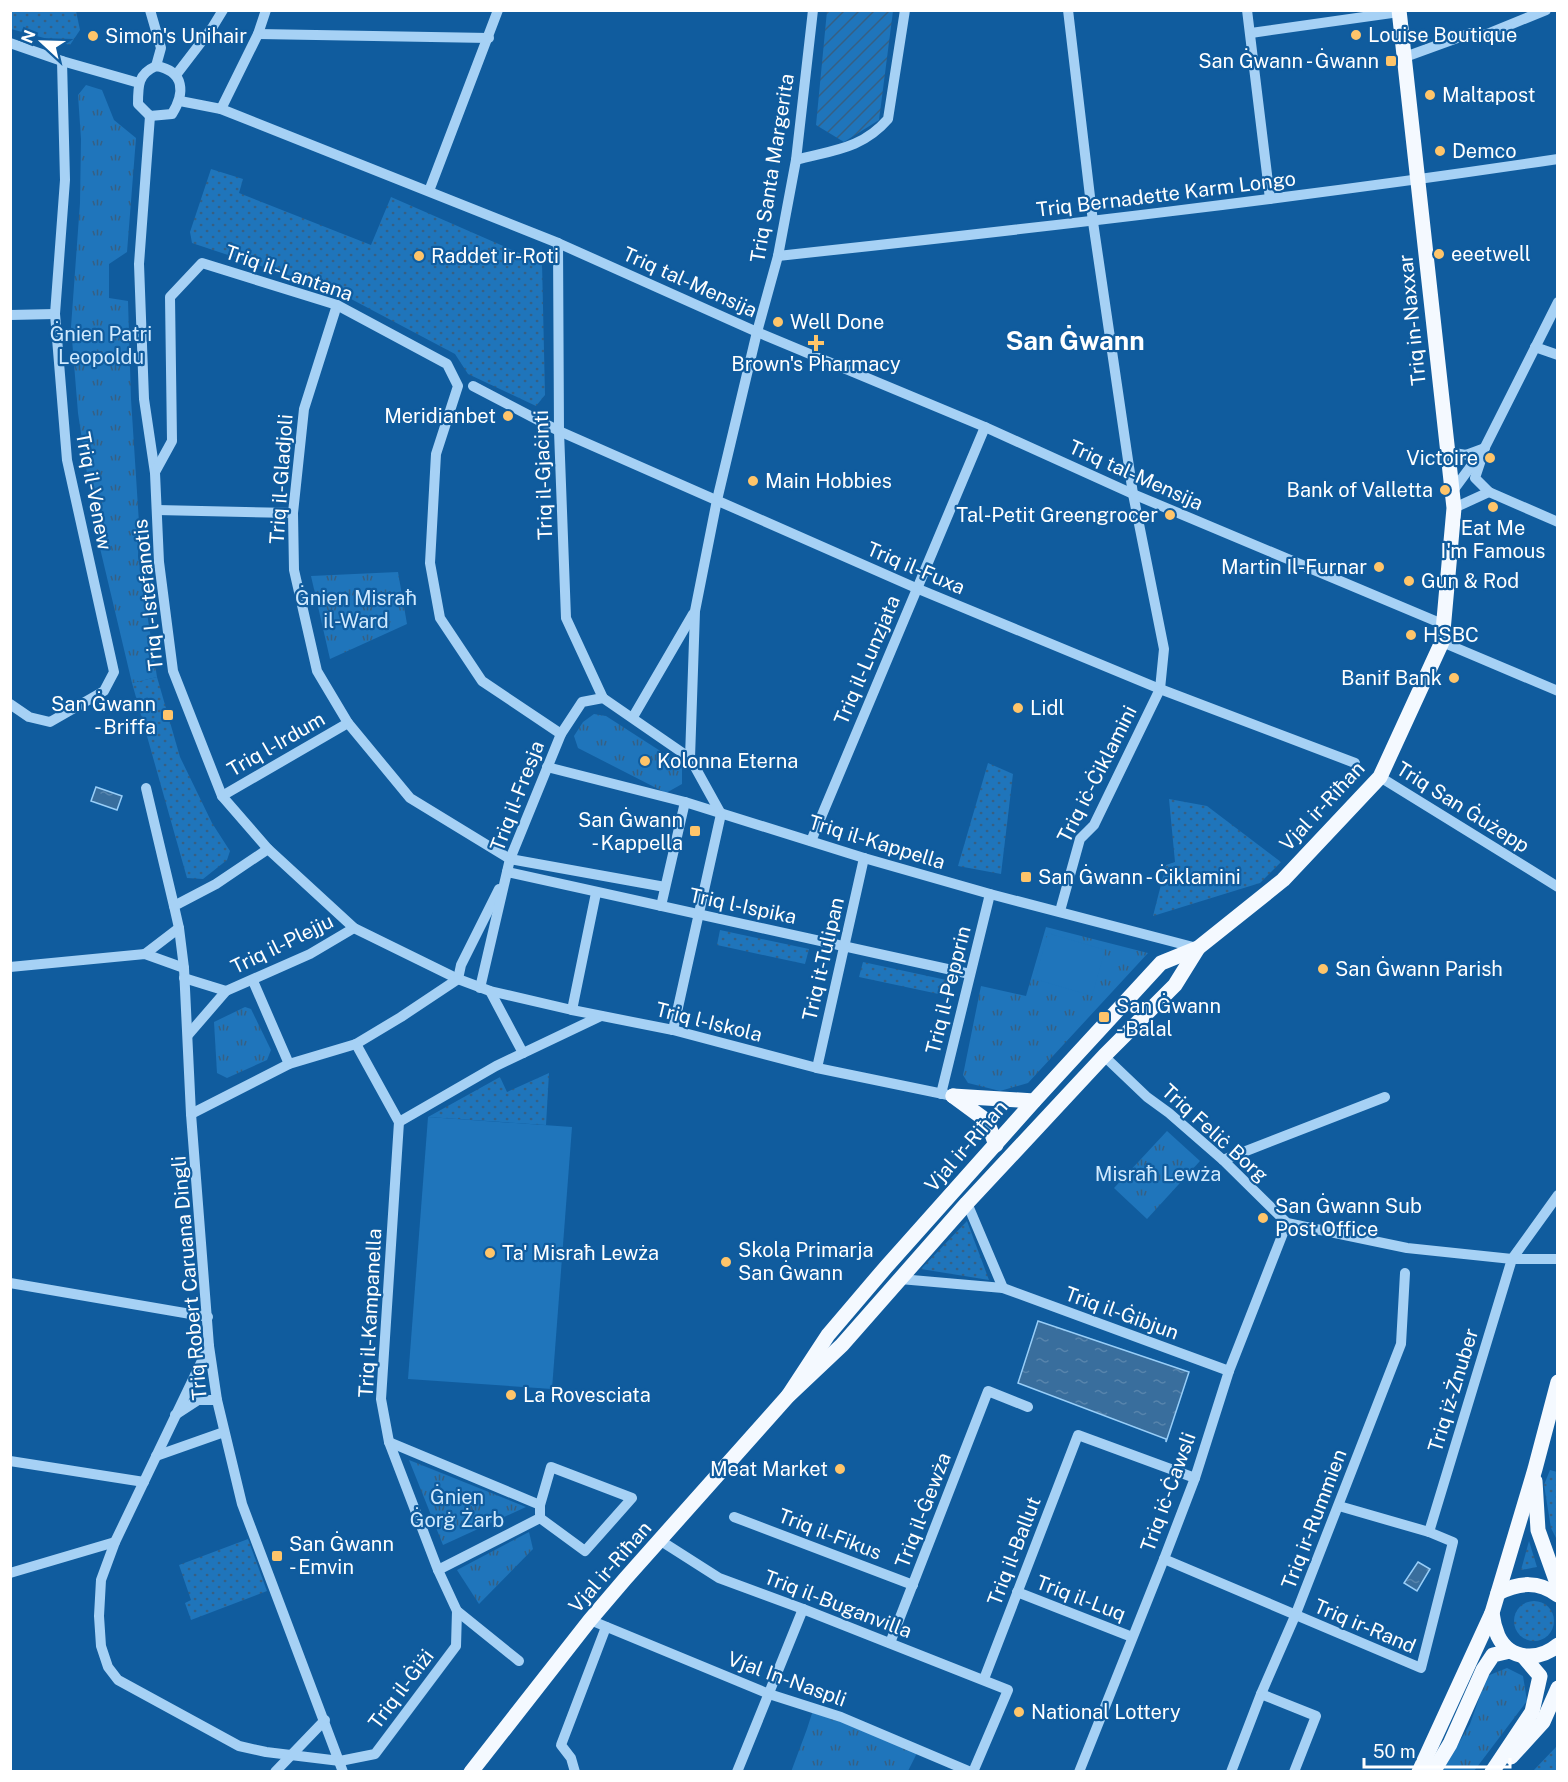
<svg xmlns="http://www.w3.org/2000/svg" width="1568" height="1782" font-family="'Public Sans',sans-serif">
<defs>
<pattern id="grass-dots" width="8" height="8" patternUnits="userSpaceOnUse" patternTransform="scale(1.5)"><rect width="8" height="8" fill="#1f75bb"/><path d="M2 2h.1M6 6h.1" fill="none" stroke="#366084" stroke-width="1.8" stroke-linecap="round"/></pattern>
<pattern id="park-tufts" width="24" height="20" patternUnits="userSpaceOnUse" patternTransform="scale(1.5)"><rect width="24" height="20" fill="#1f75bb"/><path d="M3 7l-1-3M5 7V3M7 7l1-3M15 17l-1-3M17 17v-4M19 17l1-3" fill="none" stroke="#366084"/></pattern>
<pattern id="garden-furrows" width="10" height="10" patternUnits="userSpaceOnUse" patternTransform="scale(1.5)"><rect width="10" height="10" fill="#1f75bb"/><path d="M-1 1l2-2M0 10L10 0M9 11l2-2" fill="none" stroke="#366084"/></pattern>
<pattern id="water-ripples" width="26" height="14" patternUnits="userSpaceOnUse" patternTransform="scale(1.5)"><rect width="26" height="14" fill="#396e9d"/><path d="M2 4q2-2 4 0t4 0M15 11q2-2 4 0t4 0" fill="none" stroke="#5784ac"/></pattern>
</defs>
<rect width="100%" height="100%" fill="#105c9e"/>
<g fill="url(#grass-dots)">
<path d="M10,11H76L80,30L70,45L11,29Z"/>
<path d="M211,169L243,179L239,193L371,245L391,197L542,263L545,395L536,406L468,374L455,354L336,291L192,243L190,232Z"/>
<path d="M157,677L180,757L212,823L230,851L227,860L203,879L187,878L132,683Z"/>
<path d="M988,763L1013,774L1001,874L958,866Z"/>
<path d="M1169,799L1207,806L1281,862L1260,883L1153,916L1166,865L1175,862Z"/>
<path d="M720,930L809,949L805,964L717,945Z"/>
<path d="M863,962L951,981L948,996L859,977Z"/>
<path d="M549,1073L546,1125L428,1117L500,1077L507,1092Z"/>
<path d="M967,1221L989,1280L921,1269Z"/>
<path d="M1550,1470L1557,1472V1540L1551,1528L1544,1485Z"/>
<path d="M248,1539L267,1591L191,1620L185,1603L191,1600L179,1565Z"/>
<path d="M1529,1541L1537,1567L1521,1570Z"/>
<circle cx="1534" cy="1621" r="20"/>
<path d="M1557,1746V1771H1533Z"/>
</g>
<g fill="url(#park-tufts)">
<path d="M86,85L102,90L114,120L136,138L127,252L109,264V298L128,301L131,399L139,523L138,556L157,677L132,683L95,527L78,413L71,327L80,203L81,139L78,95Z"/>
<path d="M398,572L407,624L330,659L311,576Z"/>
<path d="M594,714L606,716L682,765V784L666,793L578,748L574,736L583,722Z"/>
<path d="M1046,927L1148,953L1028,1083L1000,1091L968,1083L963,1075L981,986L1026,996Z"/>
<path d="M245,1007L251,1009L271,1050L267,1060L227,1078L217,1073L214,1022Z"/>
<path d="M1167,1131L1200,1161L1147,1219L1114,1188Z"/>
<path d="M409,1460L526,1507L443,1545Z"/>
<path d="M529,1532L533,1549L479,1604L457,1570Z"/>
<path d="M1507,1668L1523,1676L1527,1701L1474,1771L1442,1772L1470,1724L1487,1676Z"/>
<path d="M814,1707L919,1749L908,1771L791,1772L807,1729Z"/>
</g>
<path fill="url(#garden-furrows)" d="M827,11H893L879,120L844,142L816,125Z"/>
<g fill="#1f75bb">
<path d="M1048,933L1105,950L1092,996L1035,979Z"/>
<path d="M428,1117L572,1127L552,1389L408,1379Z"/>
</g>
<g fill="url(#water-ripples)" stroke="#98cef8" stroke-width="1.5">
<path d="M96,787L122,796L117,810L91,801Z"/>
<path d="M1038,1321L1189,1372L1166,1442V1439L1018,1383Z"/>
<path d="M1418,1562L1430,1569L1417,1591L1404,1583Z"/>
</g>
<g fill="none" stroke-linecap="round" stroke-linejoin="round">
<g stroke="#a6d1f5" stroke-width="10">
<path d="M150,10L161,48L156,66"/>
<path d="M1247,10L1270,199"/>
<path d="M1251,33L1399,12"/>
<path d="M258,34L489,38"/>
<path d="M10,43L62,61L139,83"/>
<path d="M1405,57L1471,33L1485,35L1546,10"/>
<path d="M156,66C185,71 185,93 172,114L150,116L138,104C138,85 138,74 156,66Z"/>
<path d="M176,75L212,28L223,10"/>
<path d="M180,101L221,109L558,243L757,332L985,427L1133,494L1445,625"/>
<path d="M221,109L258,34L266,10"/>
<path d="M150,116L139,264L144,399L155,473L159,562L173,671L222,796L268,849L354,928L458,979L490,991L572,1010L673,1030L817,1068L953,1096"/>
<path d="M796,160C833,150 862,149 888,119L905,10"/>
<path d="M429,191L498,10"/>
<path d="M558,243L559,431L566,618L603,698"/>
<path d="M778,256C1038,228 1298,198 1558,159"/>
<path d="M337,305L304,409L293,513L294,570L317,671L348,723L410,798L510,859L665,887"/>
<path d="M10,315L55,314"/>
<path d="M1535,347L1558,355"/>
<path d="M473,386L559,431L916,588L1160,689L1355,763"/>
<path d="M1448,452L1466,455L1485,448"/>
<path d="M1482,457L1475,478L1489,492L1558,522"/>
<path d="M155,472L172,441L170,297L202,263L337,305L447,364L458,386L436,454L430,563L440,618L482,681L561,734"/>
<path d="M1452,492L1485,447L1558,302"/>
<path d="M1454,508L1489,492"/>
<path d="M157,510L293,513"/>
<path d="M1442,642L1558,691"/>
<path d="M10,704L29,717L50,722L104,691L114,672L67,460L55,314L65,180L62,61"/>
<path d="M633,717L693,614"/>
<path d="M547,767L685,802L864,858L990,894L1197,948"/>
<path d="M1380,777L1558,887"/>
<path d="M146,788L174,906"/>
<path d="M222,796L348,723"/>
<path d="M721,814L690,758L695,611L717,500L757,332L778,256L796,160L813,10"/>
<path d="M811,841L985,427"/>
<path d="M268,849L216,884L174,906L179,928L184,968L191,1114L209,1346L217,1400L242,1504L343,1772"/>
<path d="M507,872L970,974"/>
<path d="M661,906L685,802"/>
<path d="M1060,911L1080,839L1094,825L1160,689L1164,649L1133,494L1093,222L1068,10"/>
<path d="M145,954L179,928"/>
<path d="M10,967L145,954L184,968"/>
<path d="M184,978L226,991"/>
<path d="M458,979L461,965L499,889"/>
<path d="M253,981L289,1064"/>
<path d="M480,988L510,859L561,734L582,702L603,698L690,758"/>
<path d="M490,991L523,1053"/>
<path d="M572,1010L596,893"/>
<path d="M673,1030L721,814"/>
<path d="M188,1035L226,991L310,954L354,928"/>
<path d="M356,1044L399,1122L381,1399L389,1442L438,1570L457,1611L519,1661"/>
<path d="M1104,1056L1147,1097L1169,1113L1223,1160L1287,1223L1407,1248L1512,1259H1558"/>
<path d="M817,1068L864,858"/>
<path d="M941,1094L990,894"/>
<path d="M191,1114L289,1064L356,1044L401,1017L458,979"/>
<path d="M399,1122L496,1066L601,1016"/>
<path d="M1223,1160L1385,1097"/>
<path d="M967,1203L1003,1288"/>
<path d="M900,1279L1003,1288L1229,1371"/>
<path d="M10,1283L208,1317"/>
<path d="M209,1346L115,1542L101,1580L99,1616L101,1646L108,1667L118,1680L239,1746L266,1752L340,1761L375,1754L456,1646L457,1611"/>
<path d="M175,1415L198,1400H217"/>
<path d="M389,1442L540,1505"/>
<path d="M156,1456L224,1432"/>
<path d="M10,1461L144,1482"/>
<path d="M551,1467L632,1498L585,1551L540,1518V1505Z"/>
<path d="M734,1517L913,1585"/>
<path d="M1429,1532L1512,1259L1558,1195"/>
<path d="M661,1541L719,1578L803,1609L1008,1690L973,1772"/>
<path d="M1164,1559L1421,1668L1453,1542L1429,1532L1339,1506"/>
<path d="M438,1570L540,1518"/>
<path d="M10,1573L115,1542"/>
<path d="M1017,1592L1132,1637"/>
<path d="M590,1620L769,1694L841,1717L971,1772"/>
<path d="M890,1643L988,1391L1028,1407"/>
<path d="M984,1679L1078,1435L1195,1478"/>
<path d="M1261,1694L1316,1716L1294,1772"/>
<path d="M275,1772L325,1720"/>
<path d="M575,1772L571,1758L561,1745L606,1627"/>
<path d="M737,1772L803,1609"/>
<path d="M1079,1772L1164,1559L1195,1478L1229,1371L1287,1223"/>
<path d="M1231,1772L1261,1694L1295,1616L1401,1344L1405,1273"/>
</g>
<g stroke="#f4f9ff" stroke-width="15">
<path d="M953,1096L1034,1101"/>
<path d="M953,1096L987,1121L996,1145"/>
<path d="M788,1396L828,1335L886,1267L1034,1101L1161,963L1198,948L1283,880L1380,777L1442,642L1454,508L1399,10"/>
<path d="M1535,1481L1538,1530L1558,1586"/>
<path d="M1498,1593C1520,1582 1538,1581 1558,1595"/>
<path d="M1492,1613C1493,1621 1495,1629 1498,1636C1510,1661 1539,1661 1558,1645"/>
<path d="M1511,1757L1543,1722L1558,1688"/>
<path d="M471,1772L590,1620L625,1579L788,1396L842,1345L967,1203L1104,1056L1175,985L1198,948"/>
<path d="M1419,1772L1492,1613L1535,1469L1558,1382"/>
<path d="M1433,1772L1450,1744L1483,1670L1493,1655L1510,1651"/>
<path d="M1492,1772L1532,1712L1540,1676L1523,1656"/>
</g>
</g>
<g fill="#ffc56a" stroke="#105c9e" stroke-width="2">
<circle cx="1356" cy="35" r="6"/>
<circle cx="93" cy="36" r="6"/>
<rect x="1385" y="55" width="12" height="12" rx="3"/>
<circle cx="1430" cy="95" r="6"/>
<circle cx="1440" cy="151" r="6"/>
<circle cx="1439" cy="254" r="6"/>
<circle cx="419" cy="256" r="6"/>
<circle cx="778" cy="322" r="6"/>
<path d="M813 334h6v6h6v6h-6v6h-6v-6h-6v-6h6z"/>
<circle cx="508" cy="416" r="6"/>
<circle cx="1490" cy="458" r="6"/>
<circle cx="753" cy="481" r="6"/>
<circle cx="1445" cy="490" r="6"/>
<circle cx="1493" cy="507" r="6"/>
<circle cx="1170" cy="515" r="6"/>
<circle cx="1379" cy="567" r="6"/>
<circle cx="1409" cy="581" r="6"/>
<circle cx="1411" cy="635" r="6"/>
<circle cx="1454" cy="678" r="6"/>
<circle cx="1018" cy="708" r="6"/>
<rect x="162" y="709" width="12" height="12" rx="3"/>
<circle cx="645" cy="761" r="6"/>
<rect x="689" y="825" width="12" height="12" rx="3"/>
<rect x="1020" y="871" width="12" height="12" rx="3"/>
<circle cx="1323" cy="969" r="6"/>
<rect x="1098" y="1011" width="12" height="12" rx="3"/>
<circle cx="1263" cy="1218" r="6"/>
<circle cx="490" cy="1253" r="6"/>
<circle cx="726" cy="1262" r="6"/>
<circle cx="511" cy="1395" r="6"/>
<circle cx="840" cy="1469" r="6"/>
<rect x="271" y="1550" width="12" height="12" rx="3"/>
<circle cx="1019" cy="1712" r="6"/>
</g>
<g text-anchor="middle" stroke-width="4.5" stroke-linejoin="round" paint-order="stroke">
<g font-size="20" fill="#fff" stroke="#105c9e" text-anchor="start">
<text x="1368" y="42">Louise Boutique</text>
<text x="105" y="43">Simon's Unihair</text>
<text x="1379" y="68" text-anchor="end">San Ġwann - Ġwann</text>
<text x="1442" y="102">Maltapost</text>
<text x="1452" y="158">Demco</text>
<text x="1451" y="261">eeetwell</text>
<text x="431" y="263">Raddet ir-Roti</text>
<text x="790" y="329">Well Done</text>
<text x="816" y="371" text-anchor="middle">Brown's Pharmacy</text>
<text x="496" y="423" text-anchor="end">Meridianbet</text>
<text x="1478" y="465" text-anchor="end">Victoire</text>
<text x="765" y="488">Main Hobbies</text>
<text x="1433" y="497" text-anchor="end">Bank of Valletta</text>
<text x="1158" y="522" text-anchor="end">Tal-Petit Greengrocer</text>
<text x="1493" y="535" text-anchor="middle">Eat Me<tspan x="1493" dy="23">I'm Famous</tspan></text>
<text x="1367" y="574" text-anchor="end">Martin Il-Furnar</text>
<text x="1421" y="588">Gun &amp; Rod</text>
<text x="1423" y="642">HSBC</text>
<text x="1442" y="685" text-anchor="end">Banif Bank</text>
<text x="156" y="711" text-anchor="end">San Ġwann<tspan x="156" dy="23">- Briffa</tspan></text>
<text x="1030" y="715">Lidl</text>
<text x="657" y="768">Kolonna Eterna</text>
<text x="683" y="827" text-anchor="end">San Ġwann<tspan x="683" dy="23">- Kappella</tspan></text>
<text x="1038" y="884">San Ġwann - Ċiklamini</text>
<text x="1335" y="976">San Ġwann Parish</text>
<text x="1116" y="1013">San Ġwann<tspan x="1116" dy="23">- Balal</tspan></text>
<text x="1275" y="1213">San Ġwann Sub<tspan x="1275" dy="23">Post Office</tspan></text>
<text x="738" y="1257">Skola Primarja<tspan x="738" dy="23">San Ġwann</tspan></text>
<text x="502" y="1260">Ta' Misraħ Lewża</text>
<text x="523" y="1402">La Rovesciata</text>
<text x="828" y="1476" text-anchor="end">Meat Market</text>
<text x="289" y="1551">San Ġwann<tspan x="289" dy="23">- Emvin</tspan></text>
<text x="1031" y="1719">National Lottery</text>
</g>
<g font-size="20" fill="#fff" stroke="#105c9e">
<text transform="translate(772 168) rotate(-81)" y="7">Triq Santa Margerita</text>
<text transform="translate(1166 194) rotate(-7)" y="7">Triq Bernadette Karm Longo</text>
<text transform="translate(289 273) rotate(19)" y="7">Triq il-Lantana</text>
<text transform="translate(690 282) rotate(24)" y="7">Triq tal-Mensija</text>
<text transform="translate(1412 320) rotate(-96)" y="7">Triq in-Naxxar</text>
<text transform="translate(543 475) rotate(-92)" y="7">Triq il-Gjaċinti</text>
<text transform="translate(1136 475) rotate(24)" y="7">Triq tal-Mensija</text>
<text transform="translate(281 479) rotate(-86)" y="7">Triq il-Gladjoli</text>
<text transform="translate(94 491) rotate(79)" y="7">Triq il-Venew</text>
<text transform="translate(916 568) rotate(23)" y="7">Triq il-Fuxa</text>
<text transform="translate(148 595) rotate(-96)" y="7">Triq l-Istefanotis</text>
<text transform="translate(867 660) rotate(-67)" y="7">Triq il-Lunzjata</text>
<text transform="translate(276 744) rotate(-30)" y="7">Triq l-Irdum</text>
<text transform="translate(1097 774) rotate(-63)" y="7">Triq iċ-Ċiklamini</text>
<text transform="translate(517 796) rotate(-69)" y="7">Triq il-Fresja</text>
<text transform="translate(1322 806) rotate(-47)" y="7">Vjal ir-Riħan</text>
<text transform="translate(1463 807) rotate(32)" y="7">Triq San Ġużepp</text>
<text transform="translate(877 842) rotate(17)" y="7">Triq il-Kappella</text>
<text transform="translate(743 906) rotate(12)" y="7">Triq l-Ispika</text>
<text transform="translate(282 944) rotate(-26)" y="7">Triq il-Plejju</text>
<text transform="translate(823 959) rotate(-77)" y="7">Triq it-Tulipan</text>
<text transform="translate(948 990) rotate(-76)" y="7">Triq il-Pepprin</text>
<text transform="translate(709 1022) rotate(14)" y="7">Triq l-Iskola</text>
<text transform="translate(1215 1133) rotate(42)" y="7">Triq Feliċ Borg</text>
<text transform="translate(966 1146) rotate(-49)" y="7">Vjal ir-Riħan</text>
<text transform="translate(189 1278) rotate(-95)" y="7">Triq Robert Caruana Dingli</text>
<text transform="translate(370 1313) rotate(-87)" y="7">Triq il-Kampanella</text>
<text transform="translate(1122 1313) rotate(20)" y="7">Triq il-Ġibjun</text>
<text transform="translate(1453 1390) rotate(-73)" y="7">Triq iż-Żnuber</text>
<text transform="translate(1168 1492) rotate(-70)" y="7">Triq iċ-Ċawsli</text>
<text transform="translate(923 1510) rotate(-69)" y="7">Triq il-Ġewża</text>
<text transform="translate(1314 1519) rotate(-69)" y="7">Triq ir-Rummien</text>
<text transform="translate(830 1534) rotate(21)" y="7">Triq il-Fikus</text>
<text transform="translate(1014 1551) rotate(-69)" y="7">Triq il-Ballut</text>
<text transform="translate(610 1567) rotate(-49)" y="7">Vjal ir-Riħan</text>
<text transform="translate(1081 1598) rotate(21)" y="7">Triq il-Luq</text>
<text transform="translate(838 1604) rotate(21)" y="7">Triq il-Buganvilla</text>
<text transform="translate(1365 1626) rotate(23)" y="7">Triq ir-Rand</text>
<text transform="translate(787 1679) rotate(20)" y="7">Vjal In-Naspli</text>
<text transform="translate(401 1689) rotate(-53)" y="7">Triq il-Ġiżi</text>
</g>
<g font-size="20" fill="#cfe9fe" stroke="#105c9e">
<text x="101" y="341">Ġnien Patri<tspan x="101" dy="23">Leopoldu</tspan></text>
<text x="356" y="605">Ġnien Misraħ<tspan x="356" dy="23">il-Ward</tspan></text>
<text x="1158" y="1181">Misraħ Lewża</text>
<text x="457" y="1504">Ġnien<tspan x="457" dy="23">Ġorġ Żarb</tspan></text>
</g>
<g font-size="26" font-weight="bold" fill="#fff" stroke="#105c9e">
<text x="1075" y="350">San Ġwann</text>
</g>
</g>
<rect width="1568" height="1782" fill="none" stroke="#ffffff" stroke-width="24"/>
<g transform="translate(42 42) rotate(292)" stroke="#105c9e" stroke-width="4.5" paint-order="stroke">
<path d="M0-4.5L10 22L0 15L-10 22Z" fill="#ffffff"/>
<text y="-9" font-size="16" font-weight="bold" text-anchor="middle" fill="#ffffff">N</text>
</g>
<path d="M1364 1758v9h146v-9" fill="none" stroke="#ffffff" stroke-width="3"/>
<text x="1373" y="1758" font-size="18" fill="#ffffff" stroke="#105c9e" stroke-width="4.5" paint-order="stroke">50 m</text>
</svg>
